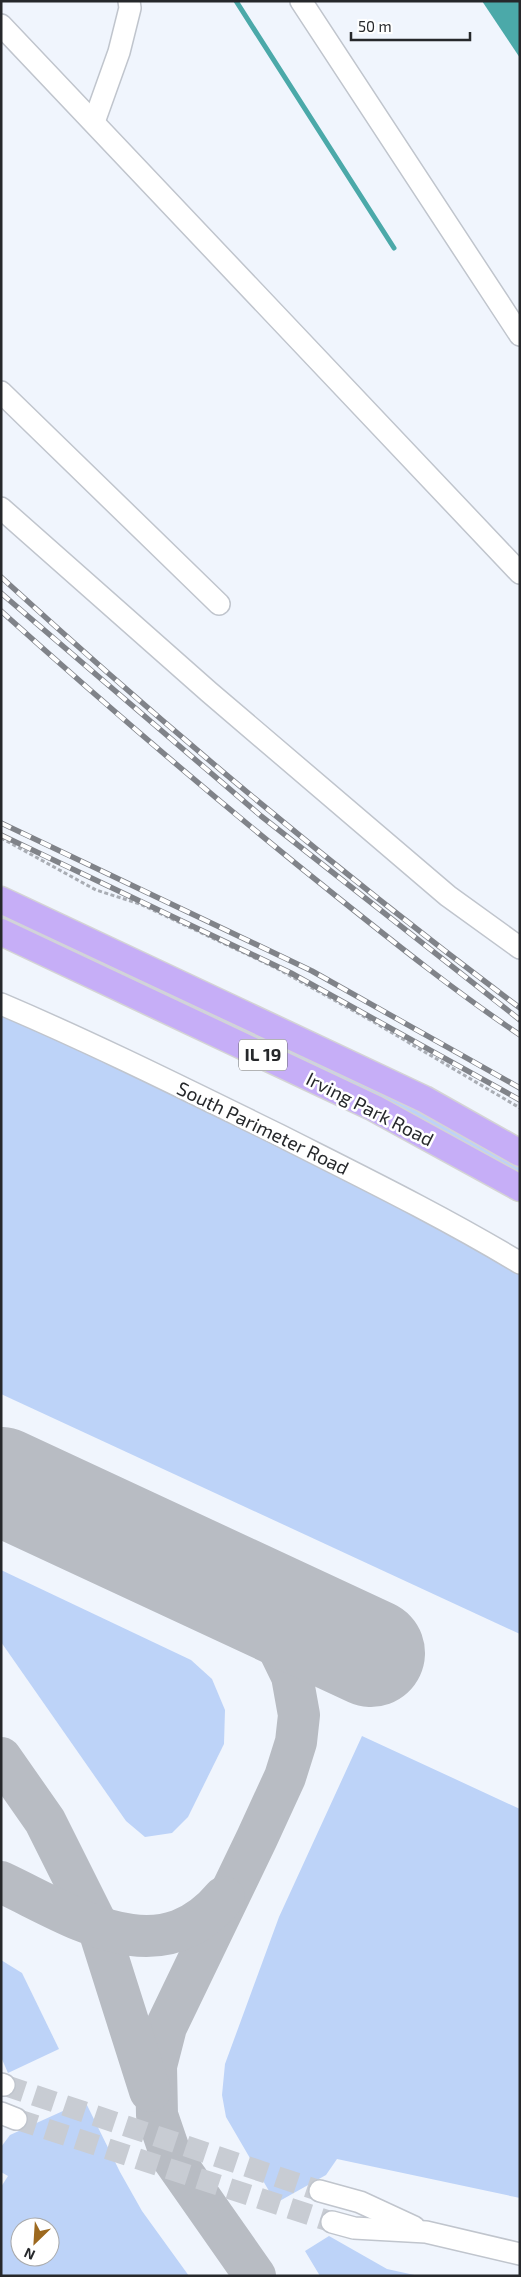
<svg xmlns="http://www.w3.org/2000/svg" width="521" height="2277" font-family="'Exo 2',sans-serif">
<rect width="100%" height="100%" fill="#f0f5fd"/>
<g fill="#bdd3f8" fill-rule="evenodd">
<path d="M1,910L341,1070L520,1164V1176L1,920Z"/>
<path d="M1,1014L75,1045L310,1158L520,1272V1634L1,1394Z"/>
<path d="M1,1570L191,1660L212,1679L225,1710L224,1744L188,1817L172,1833L145,1837L126,1821L1,1642Z"/>
<path d="M362,1736L520,1809V2198L337,2159L326,2175L276,2203L226,2117L222,2095L225,2064L279,1917Z"/>
<path d="M1,1960L22,1973L59,2049L8,2073L1,2057Z"/>
<path d="M85,2101L120,2172L142,2211L189,2276H1V2187L8,2176L1,2172V2147L10,2135ZM20,2227H50V2257H20Z"/>
<path d="M329,2236L387,2269L419,2276H320L305,2251Z"/>
</g>
<path fill="#4ba9a9" d="M482,1H520V58Z"/>
<g fill="none" stroke-linecap="round" stroke-linejoin="round">
<path stroke="#4ba9a9" stroke-width="5" d="M236,1L394,248"/>
<g stroke="#b8bcc3" stroke-width="42">
<path d="M226,1586L257,1615L273,1637L292,1676L299,1715L296,1742L285,1777L257,1838L166,2027L156,2066L157,2115L171,2156L255,2276"/>
<path d="M1,1758L45,1821L98,1927L150,2091"/>
<path d="M1,1882C74,1916 158,1976 224,1897"/>
</g>
<path stroke="#b8bcc3" stroke-width="108" d="M1,1481L371,1653"/>
<g stroke="#c8ccd3" stroke-width="21" stroke-dasharray="21 11" stroke-linecap="butt">
<path d="M4,2085L320,2191"/>
<path d="M16,2119L332,2222"/>
</g>
<g stroke="#c0c5cd" stroke-width="24">
<g id="minor">
<path d="M301,1L520,335"/>
<path d="M1,25L520,573"/>
<path d="M94,122L119,52L130,8L129,1"/>
<path d="M1,392L219,604"/>
<path d="M1,508L209,692L448,896L520,948"/>
<path d="M1,1004C95,1044 187,1090 279,1135C360,1176 442,1216 520,1263"/>
<path d="M1,2084L4,2085"/>
<path d="M1,2113L16,2119"/>
<path d="M320,2191L360,2202L414,2227"/>
<path d="M332,2222L354,2228L426,2232L520,2254"/>
</g>
</g>
<g stroke="#d4d4d5" stroke-width="29">
<g id="major">
<path d="M1,900L424,1099L520,1153"/>
<path d="M1,932L374,1108L520,1188"/>
</g>
</g>
<path stroke="#a9adb4" stroke-width="3" stroke-dasharray="4 2.5" stroke-linecap="butt" d="M1,838L96,890L140,904L276,968L372,1021L520,1108"/>
<use href="#minor" stroke="#fff" stroke-width="21"/>
<use href="#major" stroke="#c6aef7" stroke-width="26"/>
<g stroke="#808389" stroke-width="5.5">
<g id="rail">
<path d="M1,577C167,729 340,873 520,1008"/>
<path d="M1,593L261,816L520,1020"/>
<path d="M1,611C110,709 221,804 336,896C396,944 456,992 520,1035"/>
<path d="M1,823L312,971L520,1088"/>
<path d="M1,835L291,973L520,1100"/>
</g>
</g>
<use href="#rail" stroke="#fff" stroke-width="4" stroke-dasharray="11" stroke-linecap="butt"/>
</g>
<g text-anchor="middle" stroke-width="5" stroke-linejoin="round" paint-order="stroke">
<rect fill="#fff" stroke="#67686b" stroke-width="1" x="239" y="1039.5" width="48" height="31" rx="4"/>
<g font-size="18" font-weight="bold" fill="#26282b">
<text x="263" y="1061">IL 19</text>
</g>
<g font-size="19" fill="#26282b" stroke="#fff">
<text transform="translate(370 1109) rotate(27)" y="7">Irving Park Road</text>
<text transform="translate(263 1128) rotate(26)" y="7">South Parimeter Road</text>
</g>
</g>
<rect width="521" height="2277" fill="none" stroke="#26282b" stroke-width="5"/>
<g transform="translate(35 2242) rotate(205)"><circle r="24" fill="#ffffff" stroke="#a8a9aa"/>
<path d="M0-4L9 19L0 12L-9 19Z" fill="#9d691f"/>
<text y="-8" font-size="14" font-weight="bold" text-anchor="middle" fill="#26282b">N</text>
</g>
<path d="M351 32v8h119v-8" fill="none" stroke="#26282b" stroke-width="2.5"/>
<text x="358" y="32" font-size="15" fill="#26282b" stroke="#ffffff" stroke-width="4" paint-order="stroke">50 m</text>
</svg>
